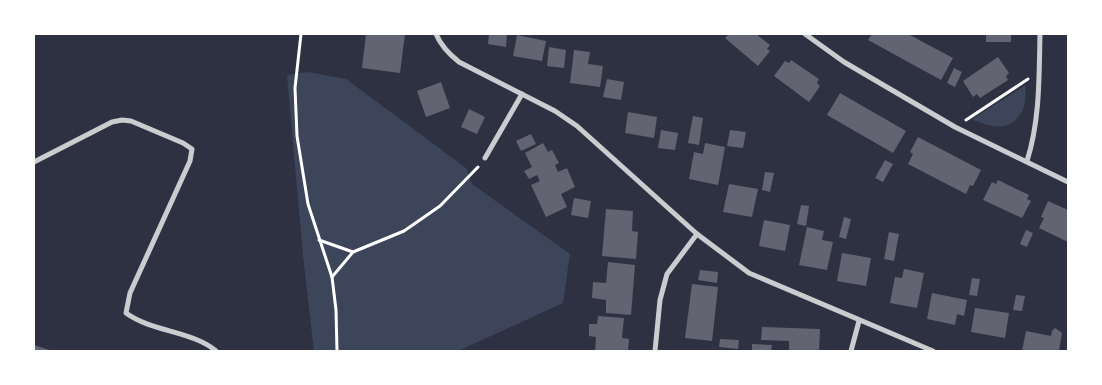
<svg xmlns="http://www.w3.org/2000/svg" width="1102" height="385" font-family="'IBM Plex Sans',sans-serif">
<rect width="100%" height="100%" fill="#2d3142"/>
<g fill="#3c4559">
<path d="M308,72L346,79L466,168L472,184L570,254L563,303L458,351H314L303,256L287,75Z"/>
<path d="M1026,85C1025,93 1026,105 1022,112C1010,133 989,127 972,119Z"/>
</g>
<g fill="#626471">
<path d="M366,34H405L400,73L362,68Z"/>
<path d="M489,34H507L506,47L488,44Z"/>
<path d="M729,34H756L770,45L767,49L770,51L758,66L725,38Z"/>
<path d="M872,34H908L953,58L941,80L868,40Z"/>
<rect x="986" y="34" width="25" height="8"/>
<path d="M517,35L546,41L542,61L513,56Z"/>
<path d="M549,47L566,50L564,68L547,66Z"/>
<path d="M574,50L590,52L588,64L603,66L600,87L570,83Z"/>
<path d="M998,57L1009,73L1006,76L1008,80L980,98L977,94L973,97L963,81Z"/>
<path d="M791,60L819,79L817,83L820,86L809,102L774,76L785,61L789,63Z"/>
<path d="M954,68L962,72L955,87L947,83Z"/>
<path d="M607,79L624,82L621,100L603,97Z"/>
<path d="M441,82L450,108L426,117L417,91Z"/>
<path d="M840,93L906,131L893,153L827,115Z"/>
<path d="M469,109L485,117L477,134L461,127Z"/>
<path d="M628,112L657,117L654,138L625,133Z"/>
<path d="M693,116L703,118L699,145L688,143Z"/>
<path d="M661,130L678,133L675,150L658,148Z"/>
<path d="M730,130L746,132L743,148L727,146Z"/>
<path d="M531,134L536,144L521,151L516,141Z"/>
<path d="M918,137L981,170L973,186L970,185L966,194L908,164L913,154L910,152Z"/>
<path d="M543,143L548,152L552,150L559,163L555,165L558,172L567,168L575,187L561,194L567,207L546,217L531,185L540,181L537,175L529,179L524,171L532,167L525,153Z"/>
<path d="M705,143L725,147L718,185L689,179L694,152L703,154Z"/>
<path d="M885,160L893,164L883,182L875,178Z"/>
<path d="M765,172L774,173L770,192L762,190Z"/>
<path d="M998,180L1029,195L1027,199L1031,201L1022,218L983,200L992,182L996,184Z"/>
<path d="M729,184L758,189L752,217L723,212Z"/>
<path d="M574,198L591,201L588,218L571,215Z"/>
<path d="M1048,201L1068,210V242L1039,228L1044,218L1041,217Z"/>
<path d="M801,205L809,206L806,226L797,224Z"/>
<path d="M606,209L633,211L632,231L638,232L636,259L602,256Z"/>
<path d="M844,217L851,219L846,239L839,237Z"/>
<path d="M764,220L790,225L785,251L759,246Z"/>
<path d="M807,227L824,231L822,240L833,242L827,270L799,265Z"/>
<path d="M1026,230L1033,233L1027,247L1020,244Z"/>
<path d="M889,232L899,234L894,261L884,259Z"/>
<path d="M842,253L871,258L866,286L837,281Z"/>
<path d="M608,262L635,265L631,315L606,313V300L592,298L593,282L606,283Z"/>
<path d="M904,269L924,273L917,308L890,303L895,277L902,278Z"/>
<path d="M700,270L718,272L717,283L698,280Z"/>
<path d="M972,278L980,279L977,296L969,295Z"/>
<path d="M692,284L718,287L712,341L685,338Z"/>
<path d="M932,293L967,300L964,316L957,314L955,325L927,319Z"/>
<path d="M1016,295L1025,296L1022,311L1013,310Z"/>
<path d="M975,308L1009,313L1005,338L971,332Z"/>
<path d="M598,316L624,318L622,338L629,339L628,351H595L596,337L589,336V324H597Z"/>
<path d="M762,327L820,329L819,351H789V341L761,340Z"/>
<path d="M1055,328L1062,333L1059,351H1022L1026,331L1051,336L1052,331Z"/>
<path d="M720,339L739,340L738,349L719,347Z"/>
<path d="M752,344L772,345L771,351H752Z"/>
<path d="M34,345L52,351H34Z"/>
</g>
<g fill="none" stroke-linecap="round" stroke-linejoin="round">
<g stroke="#fff" stroke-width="3">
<path d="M301,34L295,88L297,136L308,204L332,277L336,310L337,351"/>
<path d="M966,120L1028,79"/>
<path d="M319,240L353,252"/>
<path d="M332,277L353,252L404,231L440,206L478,167"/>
</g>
<g stroke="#caccd0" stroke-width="5">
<path d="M436,34C441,46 449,54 459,62L555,111L577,126L697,234L749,273L933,351"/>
<path d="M805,34L844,62L955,127L1068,182"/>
<path d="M485,158L522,94"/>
<path d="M1027,161C1040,120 1039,77 1040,34"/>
<path d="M34,162L112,122L122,120L131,121L183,143L192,149L190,161L130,293L126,313C152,332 193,331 216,351"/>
<path d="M655,351L660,300L667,274L697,234"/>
<path d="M851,351L859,321"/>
</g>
</g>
<rect width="1102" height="385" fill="none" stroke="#ffffff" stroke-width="70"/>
</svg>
